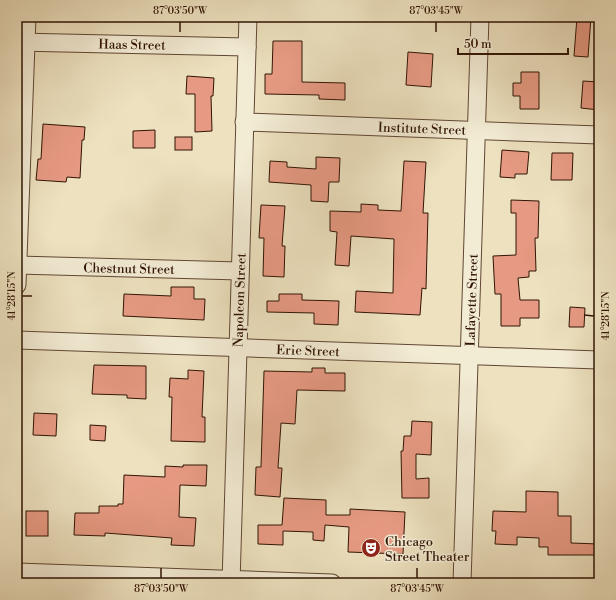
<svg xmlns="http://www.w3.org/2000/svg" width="616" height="600" font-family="'Libre Bodoni',serif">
<rect width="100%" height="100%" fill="#ede1bf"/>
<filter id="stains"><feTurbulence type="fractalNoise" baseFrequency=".005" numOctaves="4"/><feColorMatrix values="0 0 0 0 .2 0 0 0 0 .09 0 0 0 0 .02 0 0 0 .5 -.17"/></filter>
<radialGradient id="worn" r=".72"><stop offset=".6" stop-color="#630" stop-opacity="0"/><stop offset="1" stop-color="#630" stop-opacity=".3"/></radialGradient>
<g fill="#e79a83" stroke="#311404">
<path d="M577,17H591L588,57L574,56Z"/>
<path d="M273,41H302V82L345,83V100L319,99V95L265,94V74H272Z"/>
<path d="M408,52L433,54L431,87L406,85Z"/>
<path d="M521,72H539V109H520V96H513V83H521Z"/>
<path d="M187,76L214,78L213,96H211L212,131L195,132V94H186Z"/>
<path d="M583,81L599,82V110L581,108Z"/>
<path d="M43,124L85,127L84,140H82L80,178L67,177L66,182L36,180L38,159H41Z"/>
<path d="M155,130V148H133V131Z"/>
<rect x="175" y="137" width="17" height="13"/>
<path d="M502,150L529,152L527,174H515V178L500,177Z"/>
<path d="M552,153H573L572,180H551Z"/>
<path d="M316,157L340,158L339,182H329L328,202L311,201V185L269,182L270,161L287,162V167L316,169Z"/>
<path d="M404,161L426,162L423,213H428L426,289L422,288L420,315L355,312L356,291L393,293L394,239L351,236L349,266L335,265L337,232L330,231V211L361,212V204L378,205V210L401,211Z"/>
<path d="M511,200L539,201L538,238H535L536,271H529V277L518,278L520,300H539V318H520V326H501V294H495L493,256L516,255V213H511Z"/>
<path d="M261,205L285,206L282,246H285L284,277L263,276L264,238H259Z"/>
<path d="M171,287H194V299H205L204,320L123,316L124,294L171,296Z"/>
<path d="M279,294H302V300L339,301L338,325L314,324V313L267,312V301H279Z"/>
<path d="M570,307L585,308L584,327H569Z"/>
<path d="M94,365L146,366V399L127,398V395L92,394Z"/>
<path d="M312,368H325V373H345V391L297,390L295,424L281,423L278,468H282L280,497L255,495L256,467H261L264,371L312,372Z"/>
<path d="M188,370L204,371L202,417H205V442L171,441L172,397H169L170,378L188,379Z"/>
<path d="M34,413L57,414L56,436L33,435Z"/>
<path d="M412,421L432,422L431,455L416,454V479L429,478V498H402L401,451H403L404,436H411Z"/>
<path d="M90,425L106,426L105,441L90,440Z"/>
<path d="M183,465H207L206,486L180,485L179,517L196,518L194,546L171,545L172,538L105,533V536L74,535L75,513H99V506H118V504H123L124,475L165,477V466L183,467Z"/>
<path d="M526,491L558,492V516H571V543L599,544V555H548V547H539V538L517,537V545L495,544L496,531H492L493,511L526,512Z"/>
<path d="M284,498L326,500V515H350V509L405,512L403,554L348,552L349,527L325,525L324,541L313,540V532L283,531V545L258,544V525H282Z"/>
<rect x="26" y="511" width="22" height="25"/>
</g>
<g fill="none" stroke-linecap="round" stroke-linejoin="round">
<g stroke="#604733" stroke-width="19">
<g id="minor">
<path d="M17,42L247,47"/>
<path d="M244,122L599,135"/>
<path d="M17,265L240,271"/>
<path d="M17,285L27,17"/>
<path d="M17,340L599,360"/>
<path d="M17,572L332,583"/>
<path d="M231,583L248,17"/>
<path d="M462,583L480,17"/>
</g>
</g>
<use href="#minor" stroke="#f3ecd5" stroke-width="17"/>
</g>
<path fill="none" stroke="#311404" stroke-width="1.5" d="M180,32V22M436,32V22M22,296H32M584,315L594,316M161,578V568M417,578V568"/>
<defs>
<g id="theatre-disc" transform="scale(1)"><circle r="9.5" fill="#8f2418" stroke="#f3ecd5"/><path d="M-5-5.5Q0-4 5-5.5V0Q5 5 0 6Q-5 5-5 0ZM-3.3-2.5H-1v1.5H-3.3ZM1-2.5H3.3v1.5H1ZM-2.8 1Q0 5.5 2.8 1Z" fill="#fff"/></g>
</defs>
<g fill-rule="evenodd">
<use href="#theatre-disc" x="371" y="548"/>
</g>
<g text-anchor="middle" stroke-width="3" stroke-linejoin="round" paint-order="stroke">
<g font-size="13" fill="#311404" stroke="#f3ecd5">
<text transform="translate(132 44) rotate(1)" y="5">Haas Street</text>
<text transform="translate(422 128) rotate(2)" y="5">Institute Street</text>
<text transform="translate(129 268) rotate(1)" y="5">Chestnut Street</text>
<text transform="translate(239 300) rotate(-88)" y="5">Napoleon Street</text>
<text transform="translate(471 300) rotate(-88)" y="5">Lafayette Street</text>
<text transform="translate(308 350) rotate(2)" y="5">Erie Street</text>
</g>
<g font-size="13" fill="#311404" stroke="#f3ecd5" text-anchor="start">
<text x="385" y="546">Chicago<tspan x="385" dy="15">Street Theater</tspan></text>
</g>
</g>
<rect width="616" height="600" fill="none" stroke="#ede1bf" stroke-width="44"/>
<path d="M458 48v6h110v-6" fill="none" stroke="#311404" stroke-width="2"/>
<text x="464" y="48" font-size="12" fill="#311404" stroke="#f3ecd5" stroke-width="3" paint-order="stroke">50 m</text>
<rect x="22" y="22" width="572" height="556" fill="none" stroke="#311404" stroke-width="1.5"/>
<g font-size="10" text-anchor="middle" fill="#311404">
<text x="180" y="14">87°03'50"W</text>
<text x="436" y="14">87°03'45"W</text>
<text transform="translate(11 296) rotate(-90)" y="4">41°28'15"N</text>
<text transform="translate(605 316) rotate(-90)" y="4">41°28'15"N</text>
<text x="161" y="592">87°03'50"W</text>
<text x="417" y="592">87°03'45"W</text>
</g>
<rect width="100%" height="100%" filter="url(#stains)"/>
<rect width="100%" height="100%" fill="url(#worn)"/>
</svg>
